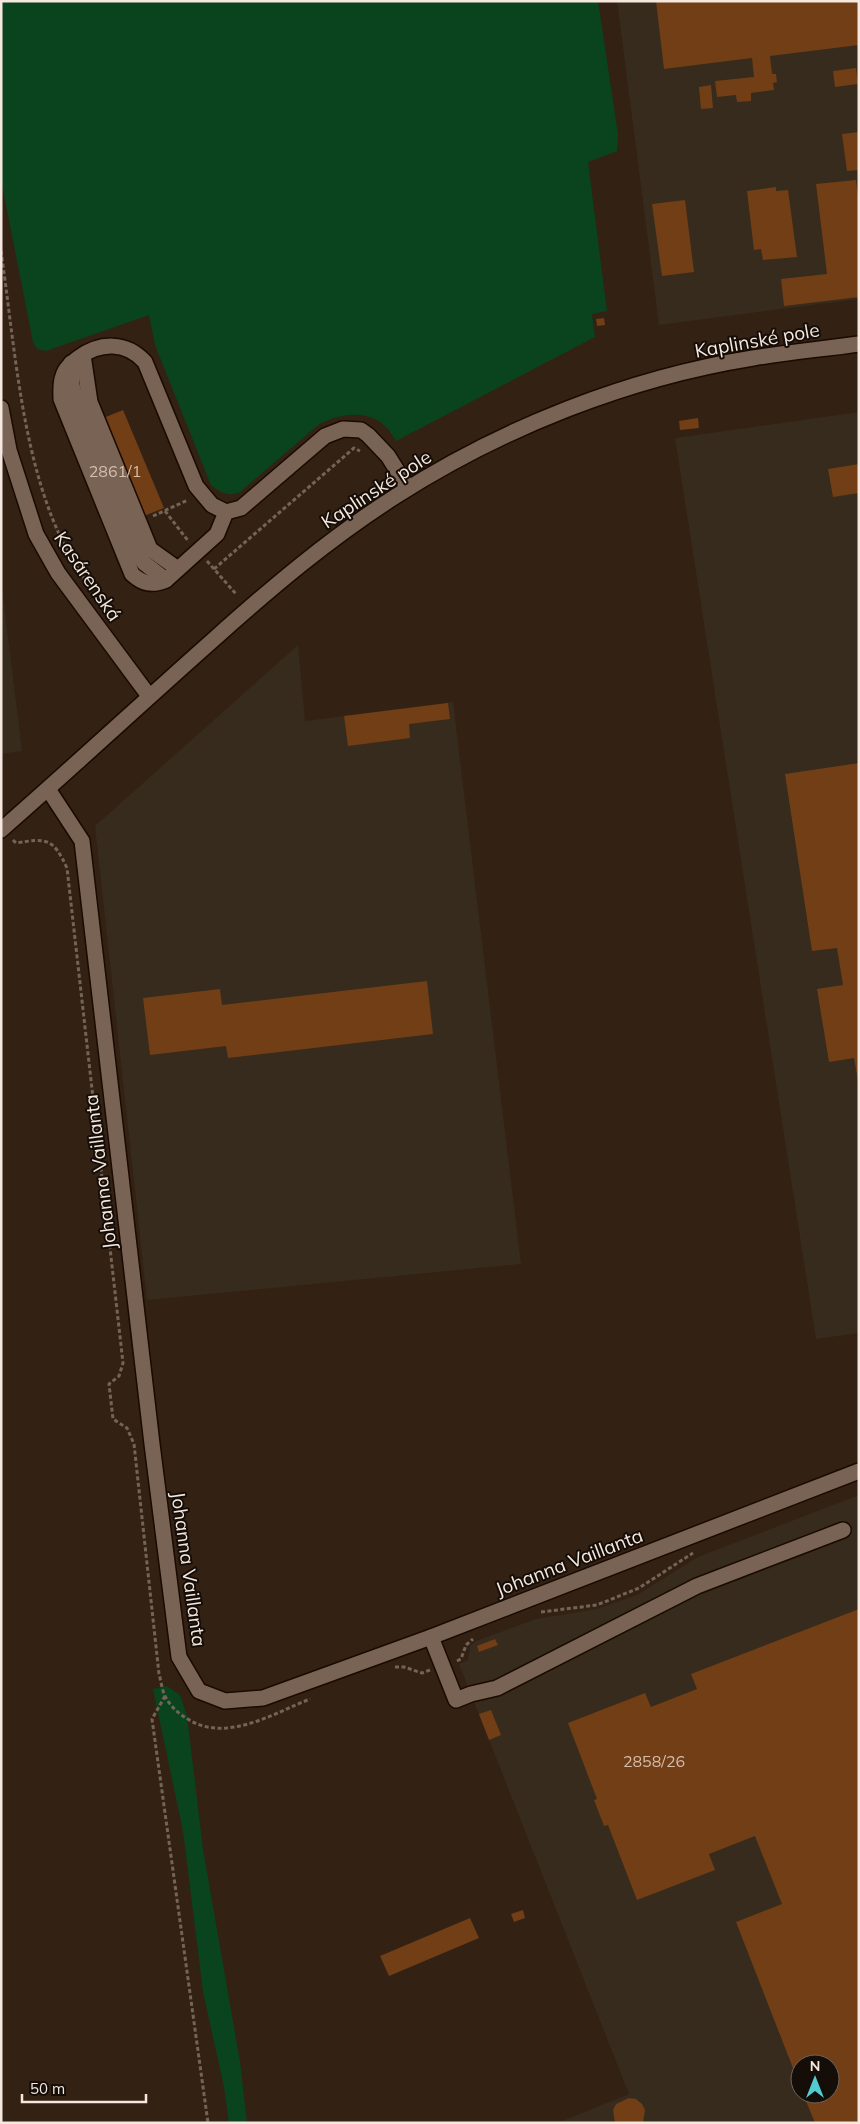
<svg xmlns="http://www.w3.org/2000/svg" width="860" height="2124" font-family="Mulish,sans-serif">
<rect width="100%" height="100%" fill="#332114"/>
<g fill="#362b1c" fill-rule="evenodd">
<path d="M617,1H859V299L659,325Z"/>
<path d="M859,412V1333L816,1339L675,438Z"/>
<path d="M1,580L22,751L1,754Z"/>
<path d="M298,645L305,721L453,702L521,1264L147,1300L95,826Z"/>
<path d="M859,1495V2123H557L629,2094L459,1664L468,1660L470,1646L476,1641L536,1619L597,1609L637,1595L698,1557ZM800,2064H830V2094H800Z"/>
</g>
<g fill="#09441e">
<path d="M1,1H598L618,134L617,151L588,162L607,311L592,314L595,337L396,441C393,436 389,429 384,425C366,409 337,414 318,425L240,492C229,497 220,493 211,485L155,345L149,315L46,351L37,349L33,342L1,180Z"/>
<path d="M167,1686L180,1695L187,1716L203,1849L240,2062L247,2123H229L224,2087L203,1992L183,1831L153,1689Z"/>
</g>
<g fill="#713e16">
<path d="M656,1H859V45L770,56L772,74H776L777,82L773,83L774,90L751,93V101L737,102L736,95L717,97L715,81L754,77L752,58L664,69Z"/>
<path d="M856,68L858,84L835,87L833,71Z"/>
<path d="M711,85L713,108L701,109L699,87Z"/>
<path d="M859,132V170L847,171L842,134Z"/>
<path d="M856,180L859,206V297L784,306L781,279L827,274L816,184Z"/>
<path d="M776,187V191L788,190L797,257L763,260L761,249L754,250L747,191Z"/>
<path d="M685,200L694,272L662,276L652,204Z"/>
<path d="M604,318L605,325L597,326L596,319Z"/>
<path d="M123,410L164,508L106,531L66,433Z"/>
<path d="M698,418L699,428L680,430L679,421Z"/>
<path d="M859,464V493L833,497L828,469Z"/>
<path d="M448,703L450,719L409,724L410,738L348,746L344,716Z"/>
<path d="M859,763V1081H858L854,1058L829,1062L817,989L843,985L837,948L812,951L785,774Z"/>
<path d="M427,981L433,1034L228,1058L226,1046L150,1055L143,998L220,989L222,1005Z"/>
<path d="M859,1609V2123H815L803,2094H830V2064H800V2086L736,1922L782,1904L755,1836L709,1854L715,1870L637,1900L608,1825L604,1826L594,1800L597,1799L568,1723L645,1693L651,1707L697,1689L691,1674Z"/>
<path d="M495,1639L498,1645L479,1652L477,1646Z"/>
<path d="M491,1710L501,1735L489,1740L479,1714Z"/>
<path d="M523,1910L525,1918L514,1922L511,1914Z"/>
<path d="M470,1918L479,1938L389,1976L380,1956Z"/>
<path d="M629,2098L636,2099L642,2104L645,2110L643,2123H615L613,2110L616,2104Z"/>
</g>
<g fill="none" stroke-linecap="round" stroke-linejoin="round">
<g stroke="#1a0a01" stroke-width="18">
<g id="minor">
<path d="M83,355L90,402L150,549L178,569"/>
<path d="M71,363L72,385L79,409L137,554L144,563L166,580"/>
<path d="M1,408L9,450L36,534L58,573L149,696"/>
<path d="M226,512L217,534L166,580C152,586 143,584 132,574L61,399C61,391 60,383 63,376C65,368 72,363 78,358C100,342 126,341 145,362L196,486L212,505L226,512L241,508L325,436L343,429L361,430L368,435L388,456L408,488"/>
<path d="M48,789L82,841L152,1444L179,1657L199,1691L225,1701L263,1698L431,1637L859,1471"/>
<path d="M1,830C73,767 142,703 213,640C271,588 330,538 396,496C502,428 628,378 753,358C788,352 824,349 859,344"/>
<path d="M431,1637L456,1700L471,1694L497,1688L697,1586L843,1530"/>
</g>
</g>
<g stroke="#746458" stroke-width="3" stroke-dasharray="4 2.5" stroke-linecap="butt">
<path d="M1,251C15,347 22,467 68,552C75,565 83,576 90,588"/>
<path d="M165,511L189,542"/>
<path d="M153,516L188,500"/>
<path d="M207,561L236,594"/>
<path d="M214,569L354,448L360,451"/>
<path d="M13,840L16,843C47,838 53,838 67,868L123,1363L119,1376L109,1384L113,1419L127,1428L134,1444L159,1674C161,1681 162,1690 165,1696C170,1706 178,1713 186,1718C225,1744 272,1714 310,1699"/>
<path d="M541,1612L597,1605L639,1588L693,1553"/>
<path d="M457,1661L461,1659L466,1645L473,1639"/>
<path d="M395,1667H404L422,1673L430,1670"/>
<path d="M165,1696L152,1719L208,2123"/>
</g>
<use href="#minor" stroke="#796354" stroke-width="15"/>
</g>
<g text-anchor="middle" stroke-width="4" stroke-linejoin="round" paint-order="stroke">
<g font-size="16" fill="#d4bead">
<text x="115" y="477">2861/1</text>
<text x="654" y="1767">2858/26</text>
</g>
<g font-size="19" fill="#f5e8df" stroke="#150d07">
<text transform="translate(757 340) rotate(-10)" y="7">Kaplinské pole</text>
<text transform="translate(376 489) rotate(-33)" y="7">Kaplinské pole</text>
<text transform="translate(88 576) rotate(56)" y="7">Kasárenská</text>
<text transform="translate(100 1172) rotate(-97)" y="7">Johanna Vaillanta</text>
<text transform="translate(569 1562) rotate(-21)" y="7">Johanna Vaillanta</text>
<text transform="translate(189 1569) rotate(82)" y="7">Johanna Vaillanta</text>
</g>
</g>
<rect width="860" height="2124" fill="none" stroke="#f5e8df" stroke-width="5"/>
<g transform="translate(815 2079)"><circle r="24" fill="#150d07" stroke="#6f655d"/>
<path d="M0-4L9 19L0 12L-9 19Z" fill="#52ccd1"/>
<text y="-8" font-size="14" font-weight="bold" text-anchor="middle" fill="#f5e8df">N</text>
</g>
<path d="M22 2094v8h124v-8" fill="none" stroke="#f5e8df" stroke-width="2.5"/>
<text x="30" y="2094" font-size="15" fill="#f5e8df" stroke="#150d07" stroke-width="4" paint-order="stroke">50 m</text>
</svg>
